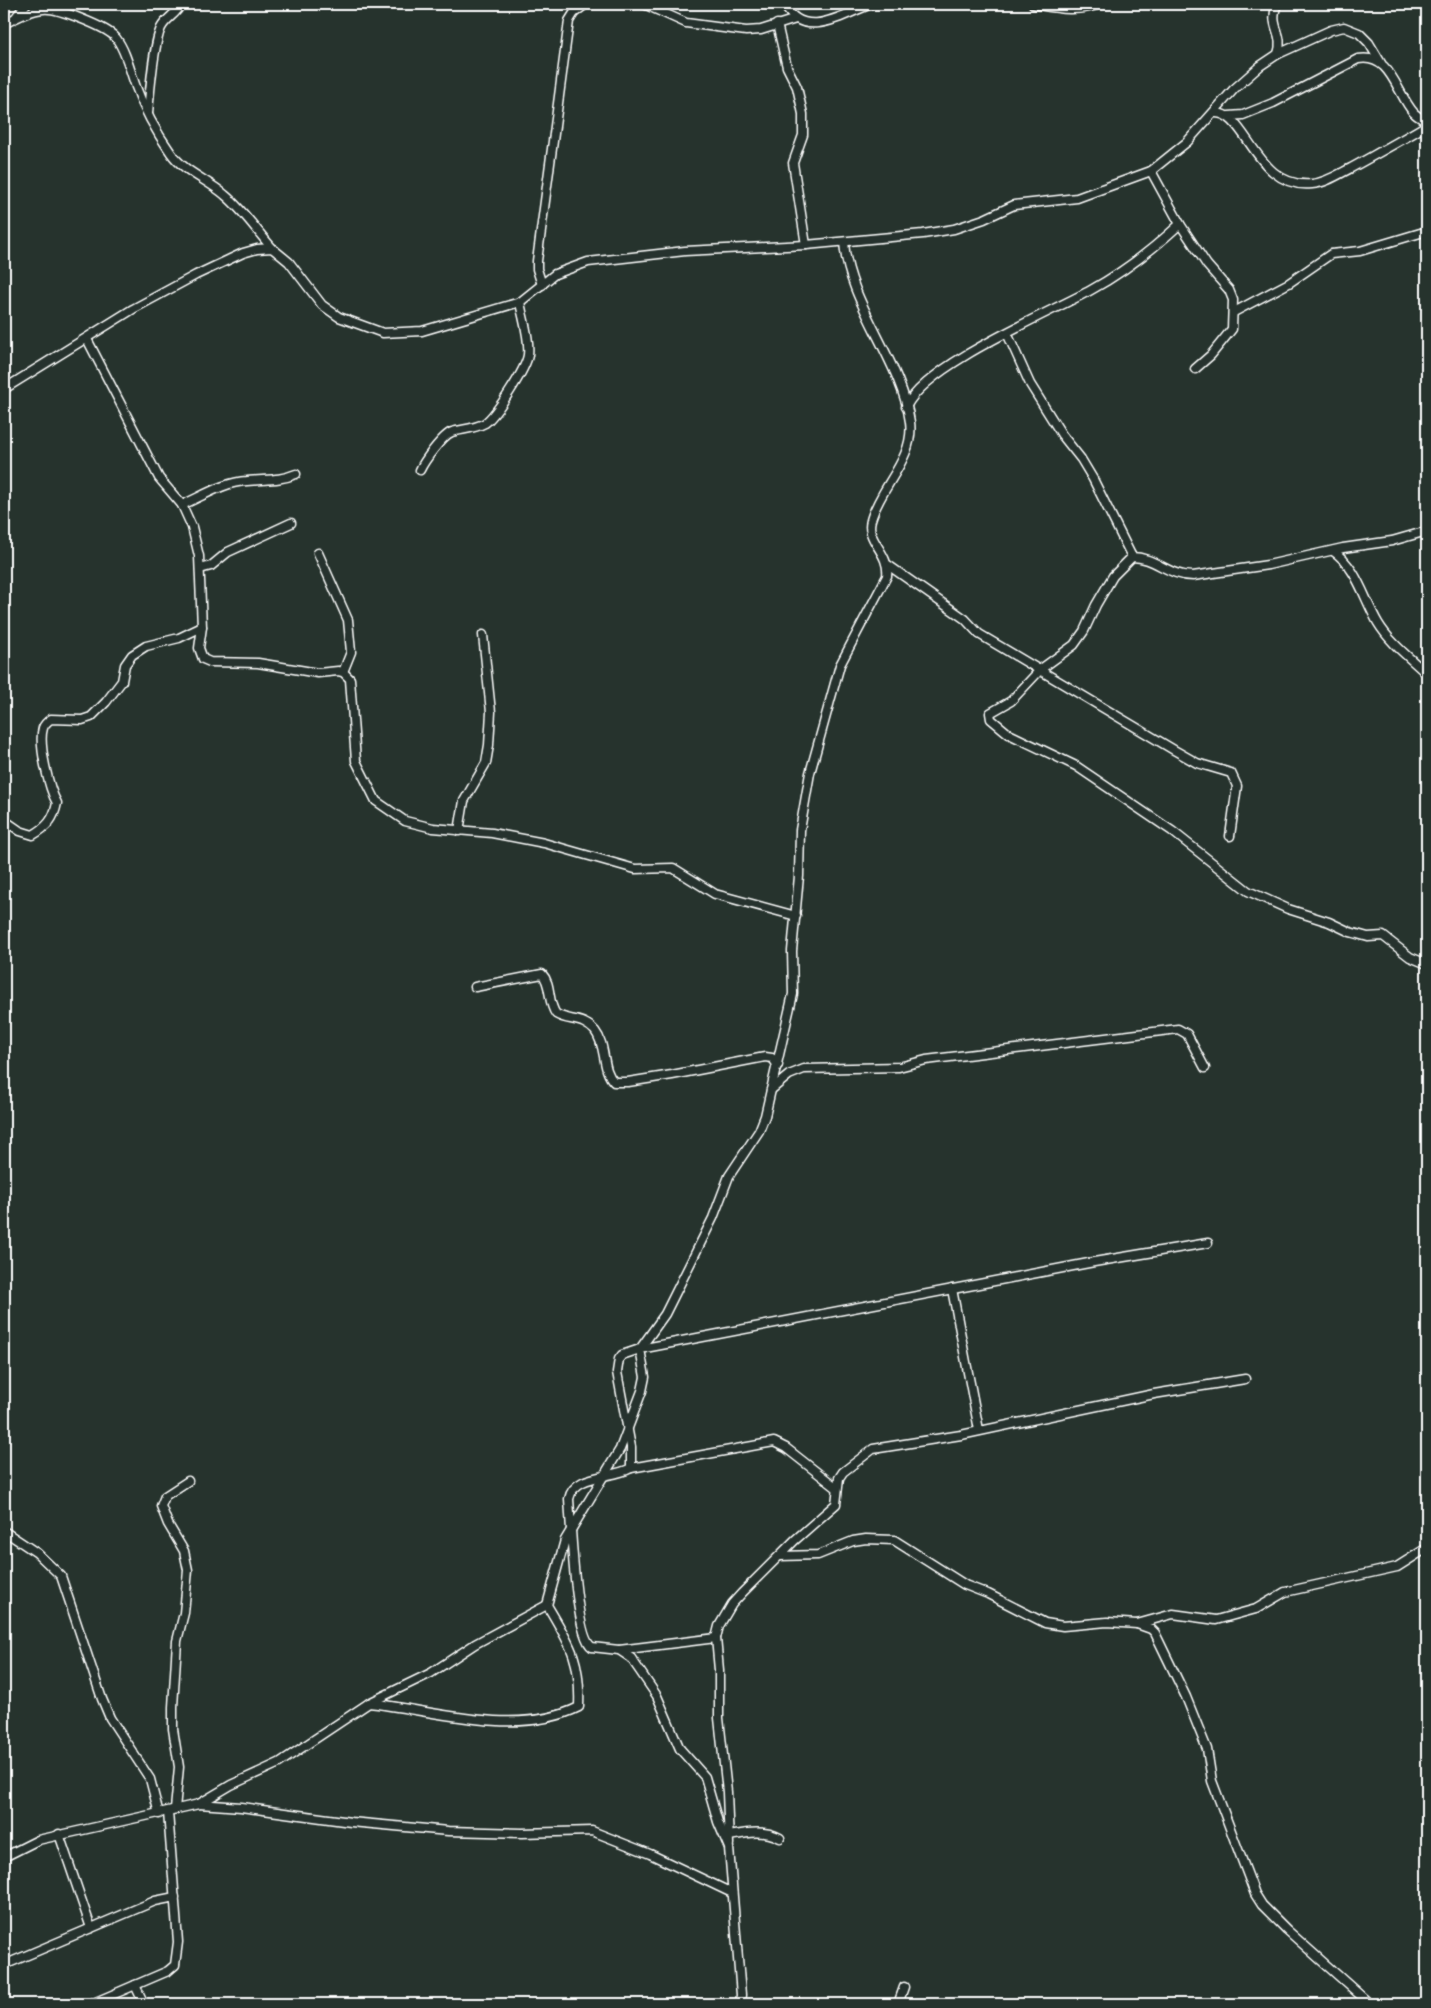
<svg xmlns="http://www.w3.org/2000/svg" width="1431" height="2008" font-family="Sriracha,sans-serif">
<rect width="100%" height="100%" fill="#26332d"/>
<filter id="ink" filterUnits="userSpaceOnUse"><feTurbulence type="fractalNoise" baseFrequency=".02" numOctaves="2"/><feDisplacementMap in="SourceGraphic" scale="10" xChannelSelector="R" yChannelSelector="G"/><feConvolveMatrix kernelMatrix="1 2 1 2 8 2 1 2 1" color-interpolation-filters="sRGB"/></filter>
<g filter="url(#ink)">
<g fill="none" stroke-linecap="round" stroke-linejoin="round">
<g stroke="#fff" stroke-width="11">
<g id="minor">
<path d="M644,4L686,23L746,31L761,30L796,19"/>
<path d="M784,4C803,42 844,14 871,4"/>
<path d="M1033,4C1056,8 1077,13 1100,4"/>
<path d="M1277,4C1268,28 1285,32 1278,54"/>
<path d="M16,17L26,4"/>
<path d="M4,24C15,18 30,10 43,9C56,7 107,27 116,38C126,51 130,71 136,87C144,110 157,133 171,153C184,172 208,180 225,195C244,211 256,230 272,248"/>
<path d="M777,24L787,67L797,87L803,114V135L793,163L806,245"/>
<path d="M148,113C150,92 153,46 161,28C166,18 177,14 181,4"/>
<path d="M1214,113C1247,110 1255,190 1312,184C1326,183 1339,174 1351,168C1376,154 1402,140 1427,125"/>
<path d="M1229,116L1243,115L1273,103L1358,59C1391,53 1396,93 1414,113C1418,117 1423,119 1427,122"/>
<path d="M1151,171L1180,224L1207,265L1229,290L1233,300L1232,329L1211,355L1195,369"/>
<path d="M542,285L537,269V261L569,21L574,13L586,4"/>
<path d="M1234,312L1289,283L1331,254L1360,251L1427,231"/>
<path d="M1007,333L1030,384L1062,435L1081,459L1093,479L1132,557"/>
<path d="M87,339L159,478L182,505L192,527L199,556L202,627L199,648L203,659L210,662L258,663L318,673L338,671L343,672L350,679L356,761L376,801L405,821L433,828L492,833L544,843L635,869L673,868L715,894L796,916"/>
<path d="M4,389L133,309L196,275L243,253L257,249L272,248L289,262L322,305L339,317L383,333L422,331L520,302L555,274L588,262L685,251L806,245L923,234L954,229L984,219L1014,205L1077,198L1151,171L1187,142L1234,89L1260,66L1278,54L1331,30L1344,27L1359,33L1369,43L1381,63"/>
<path d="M906,407C927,364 1047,314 1091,290C1124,272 1152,250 1180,224"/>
<path d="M420,470C424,461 443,435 452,432C463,429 474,429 485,423C496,415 526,369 528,355C530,339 523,319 520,302"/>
<path d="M182,505C203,496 224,482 247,481C265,479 279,481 296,474"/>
<path d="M1427,531L1392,541L1343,548L1268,565L1193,576C1168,576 1155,557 1132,557L1113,576L1096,605L1084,631L1074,645L1041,669L1011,701L990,713L991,719L1009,734L1076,766L1172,831L1248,891L1288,909L1329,922L1350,932L1368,937L1383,936L1410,957L1427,964"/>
<path d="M1333,551C1357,567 1364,599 1378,623C1390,643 1410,658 1427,674"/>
<path d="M318,553L348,620L351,652L343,672"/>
<path d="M888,565L965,619L979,634L1174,750L1197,763L1231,773L1237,786L1230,836"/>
<path d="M200,569L211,566L228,552L291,523"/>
<path d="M4,820L20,831L33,835C47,827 54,819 57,803C49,789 38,744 43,728C44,725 48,721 51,719L82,720L91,717L106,702L122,681L125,665L132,655L146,646L179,638L202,627"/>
<path d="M459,831L464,801L486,763L489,745L491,712L483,635"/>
<path d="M475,987L542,974C552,984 547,1002 556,1014C569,1022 583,1017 595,1031C607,1046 601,1069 614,1082H628L672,1075L765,1057L772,1058L778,1065"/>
<path d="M771,1090L789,1075L804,1069L899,1067L926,1060L1178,1029L1187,1034L1205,1068"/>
<path d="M952,1289L979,1430"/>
<path d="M631,1468L774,1442L786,1448L837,1488"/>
<path d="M4,1531L37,1553L61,1576L102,1699L110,1718L150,1779L159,1814"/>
<path d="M780,1556L818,1555L853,1541L866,1539L894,1540L965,1585L988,1594L1045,1623L1063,1626L1107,1622L1137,1624L1173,1614L1216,1620L1256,1609L1285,1592L1397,1567L1427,1548"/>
<path d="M1137,1624L1151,1629L1155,1633L1186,1697L1207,1749L1212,1781L1255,1894L1262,1905L1287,1930L1370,2004"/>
<path d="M619,1650L716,1638"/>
<path d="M369,1703C433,1710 518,1738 579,1707C581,1659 570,1644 547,1605L565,1540L620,1449L642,1391L645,1377L640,1349L1094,1262L1208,1243"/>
<path d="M199,1804L241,1807L351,1822L448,1831L522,1833L592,1831L650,1854L732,1893"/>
<path d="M175,1809L179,1767L173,1729V1707L177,1641L184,1613L188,1570L184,1551L168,1524L161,1506L165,1496L188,1481"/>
<path d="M59,1834L91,1928"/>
<path d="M729,1836C746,1833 764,1829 780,1838"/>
<path d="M729,1844L727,1792L719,1718V1670L716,1638L719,1626L732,1604L742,1593L795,1540L836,1504L839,1478L843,1472L873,1449L961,1435L1154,1394L1245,1379"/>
<path d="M4,1857L38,1840L199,1804L231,1785L279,1763L369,1703L431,1673L475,1644L547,1605"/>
<path d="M4,1965L155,1901L175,1897"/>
<path d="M135,1985L144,2004"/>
<path d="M91,2004L168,1971L175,1965L178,1942L168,1812"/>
<path d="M740,2004L741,1995L729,1848L718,1822L705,1777L680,1749L657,1696L631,1658L619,1650L592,1647C575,1637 571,1523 569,1499C574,1473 612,1479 631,1468V1447L617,1372L619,1359L622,1355L640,1349L665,1314L713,1218L729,1176L759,1131L765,1116L793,994L792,951L799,876L800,830L810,773L840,665L887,576C890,552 865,541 871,520C880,487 915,458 910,422C902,362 848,303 844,242"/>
<path d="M898,2004L904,1987"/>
</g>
</g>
<use href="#minor" stroke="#26332d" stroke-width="8"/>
</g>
</g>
<rect width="1431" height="2008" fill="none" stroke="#26332d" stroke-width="20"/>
<rect x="10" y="10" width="1411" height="1988" fill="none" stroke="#fff" stroke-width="2" filter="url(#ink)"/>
</svg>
